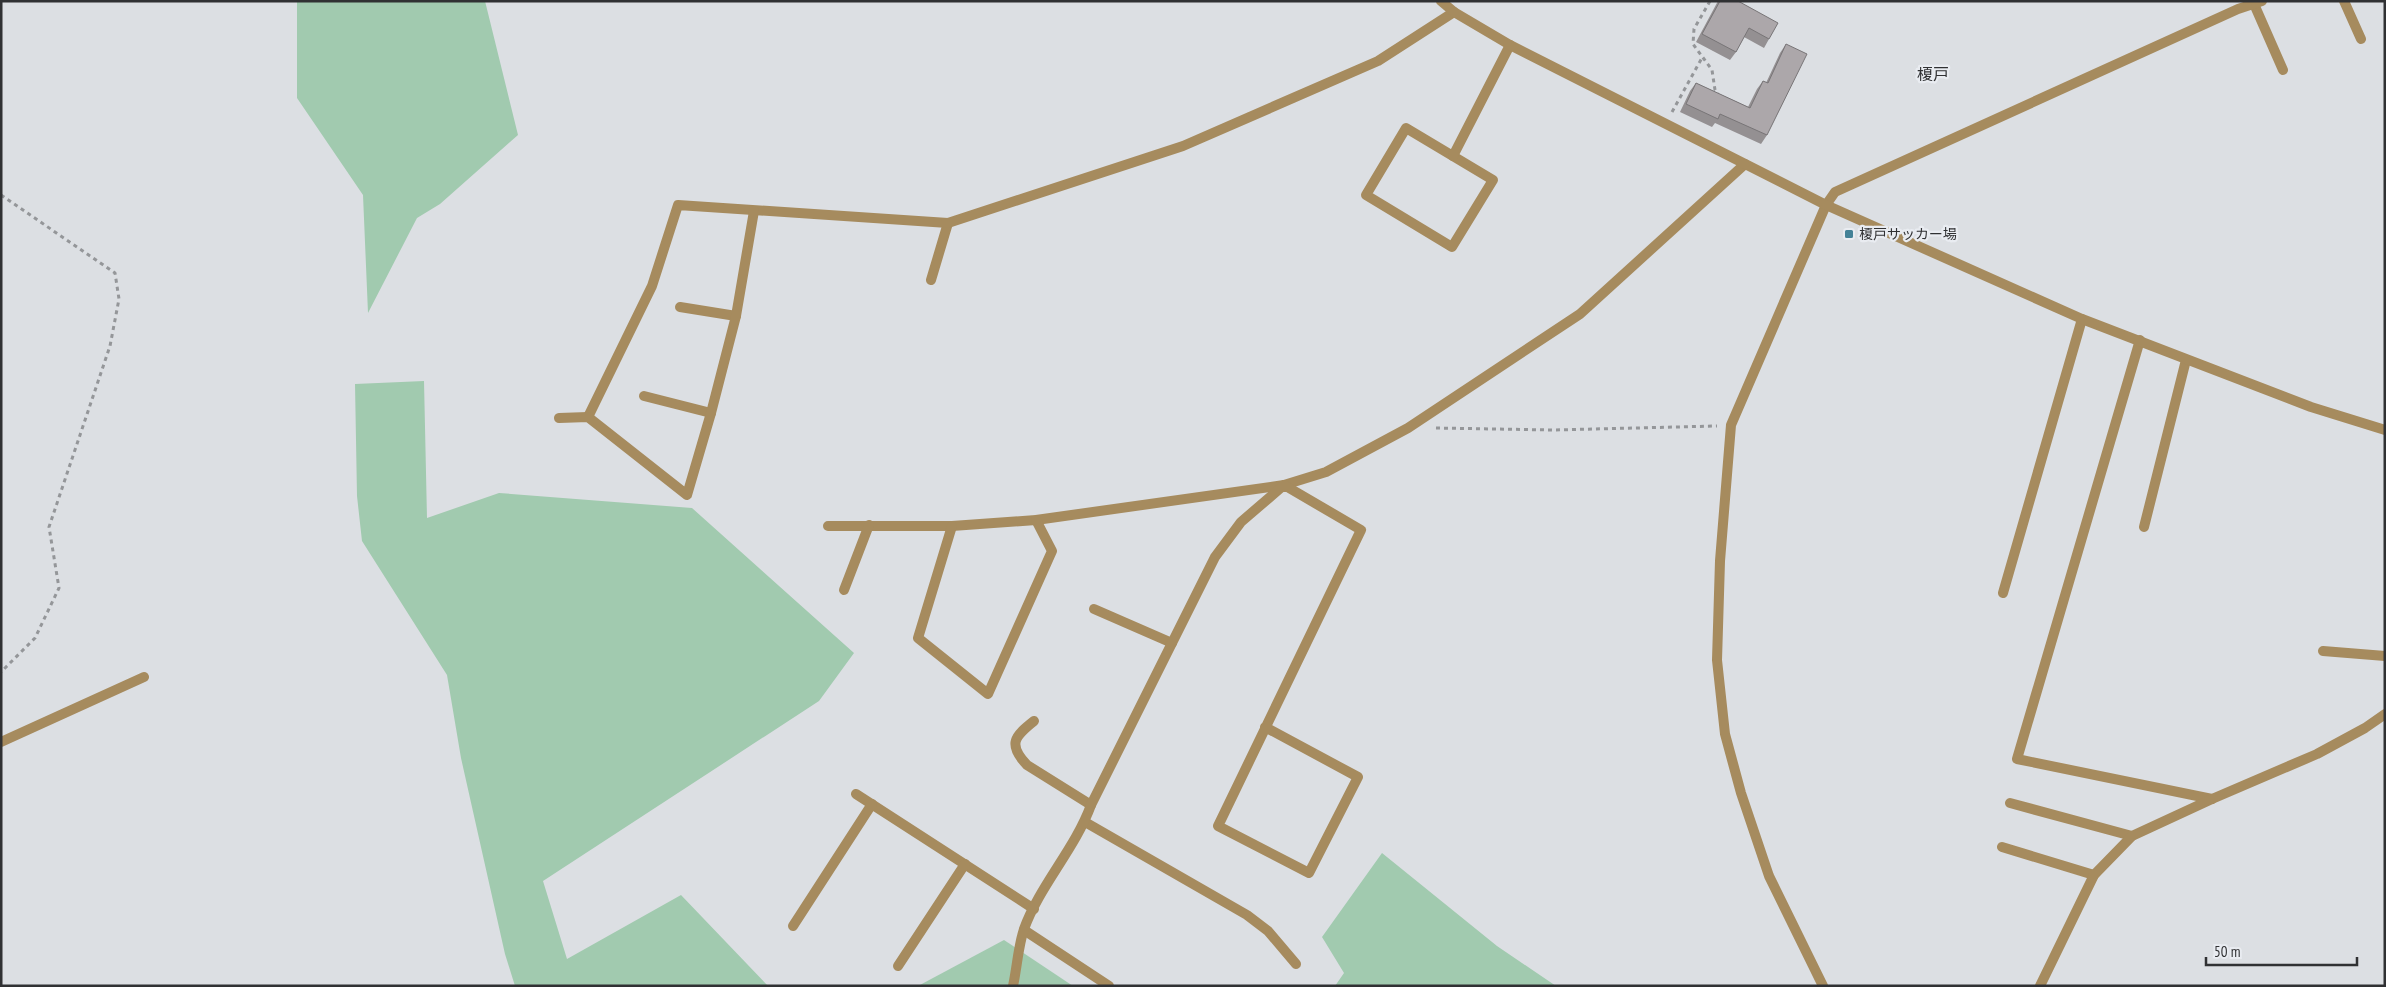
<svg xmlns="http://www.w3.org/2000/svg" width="2386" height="987" font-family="'PT Sans Narrow','Noto Sans JP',sans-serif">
<rect width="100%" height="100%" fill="#dcdfe3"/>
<g fill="#a1caaf">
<path d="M297,1H485L518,135L440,204L417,218L368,313L363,195L297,98Z"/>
<path d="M424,381L427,518L499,493L692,508L854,653L819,701L543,881L567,959L681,895L768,986H515L505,954L461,758L447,675L362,541L357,496L355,384Z"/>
<path d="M1382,853L1497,946L1556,986H1335L1344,973L1322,937Z"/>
<path d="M1004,940L1073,986H918Z"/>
</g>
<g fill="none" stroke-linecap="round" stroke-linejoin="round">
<g stroke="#949699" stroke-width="3" stroke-dasharray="4 4" stroke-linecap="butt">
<path d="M1710,1L1694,29L1693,44L1712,70L1715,90L1718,94"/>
<path d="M1672,112L1703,56"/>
<path d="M1,195L115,273L119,299L110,346L49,527L59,588L35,638L1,672"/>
<path d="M1436,428L1553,430L1717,426"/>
</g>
<g stroke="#a68b5e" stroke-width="10">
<path d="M2344,1L2361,39"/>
<path d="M2254,4L2283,70"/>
</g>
<g stroke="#a68b5e" stroke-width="10">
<path d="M1406,128L1493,180L1452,247L1366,195Z"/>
<path d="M1453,156L1510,45"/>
<path d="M931,280L948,223"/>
<path d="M680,307L736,316"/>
<path d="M2140,340L2017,759L2212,799"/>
<path d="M644,396L711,413"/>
<path d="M588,417L652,286L678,205L948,223L1183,146L1378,61L1454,12"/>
<path d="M559,418L588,417L687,495L711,413L736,316L754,211"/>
<path d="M828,526H952L1036,520L1284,485L1326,472L1408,428L1580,314L1745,164"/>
<path d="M952,526L918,638L988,694L1052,551L1036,520"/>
<path d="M2144,527L2186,360"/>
<path d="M844,590L869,525"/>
<path d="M2003,593L2082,319"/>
<path d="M1094,609L1172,643"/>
<path d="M2323,651L2385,656"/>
<path d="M1034,721C1015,736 1007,744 1027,765L1091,805"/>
<path d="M1,742L144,677"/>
<path d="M856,794L1034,909"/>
<path d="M2010,803L2132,836"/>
<path d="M1085,822L1247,915L1268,931L1296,964"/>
<path d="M2002,847L2094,875"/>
<path d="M793,926L872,804"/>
<path d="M1024,930L1109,986"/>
<path d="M898,966L965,864"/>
<path d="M1013,986C1017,968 1018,947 1024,929C1040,885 1075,849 1091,805L1215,557L1241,522L1284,485L1361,530L1218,826L1309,873L1358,777L1265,727"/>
<path d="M1823,986L1769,876L1741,793L1725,734L1717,660L1720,561L1731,425L1826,205L1835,192L2238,9L2262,1"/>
<path d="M2040,986L2094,875L2132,836L2212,799L2317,754L2365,728L2385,714"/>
</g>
<path stroke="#a68b5e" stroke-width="10" d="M1441,1L1454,12L1510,45L1826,205L2082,319L2311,407L2385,430"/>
</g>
<g fill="#949092">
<path d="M1718,1H1738L1769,39L1764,48L1744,37L1736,52L1730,60L1696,42Z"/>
<path d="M1786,44L1767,135L1761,144L1715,123L1712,127L1680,112L1690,91L1696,83L1748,107L1757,89L1763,81L1766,83L1780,53Z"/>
</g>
<g fill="#aca7aa" stroke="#787577">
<path d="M1720,1H1738L1778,23L1769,39L1749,28L1736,52L1702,34Z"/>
<path d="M1786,44L1807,54L1767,135L1720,114L1718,119L1686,104L1696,83L1750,108L1763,81L1768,83Z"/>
</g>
<rect fill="#448297" stroke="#e9ecf1" stroke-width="2" x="1844" y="229" width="10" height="10" rx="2.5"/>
<g text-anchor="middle" stroke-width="4.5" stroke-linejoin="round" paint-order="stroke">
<g font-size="14" fill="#303133" stroke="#e9ecf1" text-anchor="start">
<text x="1859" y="239">榎戸サッカー場</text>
</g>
<g font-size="16" fill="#303133" stroke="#e9ecf1">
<text x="1933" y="80">榎戸</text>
</g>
</g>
<rect width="2386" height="987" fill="none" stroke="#303133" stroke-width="5"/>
<path d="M2206 957v8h151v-8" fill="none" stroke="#303133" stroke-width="2.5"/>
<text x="2214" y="957" font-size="15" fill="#303133" stroke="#e9ecf1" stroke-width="4" paint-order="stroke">50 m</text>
</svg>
